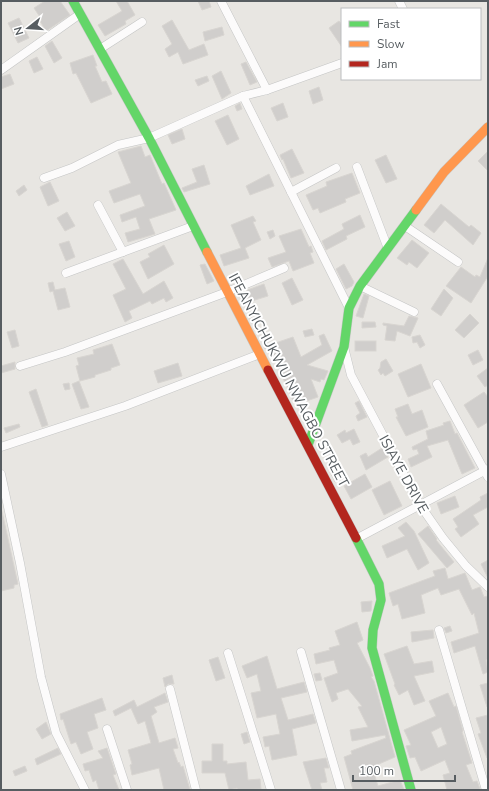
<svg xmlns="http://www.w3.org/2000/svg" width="489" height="791" font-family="'Nunito Sans',sans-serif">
<rect width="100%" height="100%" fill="#e8e6e2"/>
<g fill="#d0cecc" stroke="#d8d5d1" fill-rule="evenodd">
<path d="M45,1H60L70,15L46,31L40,21L42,20L34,8Z"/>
<path d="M116,1H127L135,15L125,21L126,24L105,36L98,25L122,11Z"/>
<path d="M198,1H209L211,7L202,10Z"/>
<path d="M19,18L29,38L18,43L8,23Z"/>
<path d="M172,20L189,50L204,44L208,55L183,64L178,52L169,57L165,49L172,44L162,26Z"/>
<path d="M339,21L342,25V47L329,28Z"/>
<path d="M222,27L224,35L205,41L203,32Z"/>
<path d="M52,41L62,58L54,63L45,46Z"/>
<path d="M93,55L97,66H95L102,82L106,81L112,94L91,103L76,73L73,74L70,63Z"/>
<path d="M37,57L43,69L34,73L29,61Z"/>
<path d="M246,62L257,82L250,85L241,64Z"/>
<path d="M221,71L231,93L222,99L212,76Z"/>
<path d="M10,74L14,84L1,89V77Z"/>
<path d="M207,76L209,81L198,86L195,80Z"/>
<path d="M319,87L323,100L313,104L309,91Z"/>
<path d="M240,103L242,109L237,111L235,106Z"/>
<path d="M283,103L288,117L277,121L271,108Z"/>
<path d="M228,115L239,139L227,145L215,121Z"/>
<path d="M182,129L185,139L172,144L168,135Z"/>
<path d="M141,146L145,157L150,155L162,184L164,183L176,210L149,219L155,234L128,242L125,233L140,229L136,217L122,222L120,215L145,206L140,194L114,203L109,191L131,183L118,152Z"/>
<path d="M292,149L304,173L291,178L283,159L282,160L280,155Z"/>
<path d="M488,151V171L478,161Z"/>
<path d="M386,155L397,179L386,183L375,160Z"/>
<path d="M204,165L210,184L184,192L182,188L197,182L192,169Z"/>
<path d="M352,173L360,193L345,199L346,202L320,213L318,208L313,210L306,195L327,186L326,182Z"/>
<path d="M269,174L274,186L250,195L246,186Z"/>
<path d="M50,182L59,201L48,206L40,187Z"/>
<path d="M24,185L27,190L19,196L16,191Z"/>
<path d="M441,204L469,227L471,225L481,233L473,245L445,220L434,233L424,225Z"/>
<path d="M67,212L75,226L65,231L57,218Z"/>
<path d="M360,215L365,227L346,236L347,239L326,250L322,241L344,229L342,224Z"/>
<path d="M253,216L256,221L253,222L261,240L245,248L249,258L224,266L220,255L241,248L231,225Z"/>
<path d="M301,229L309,247L311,246L313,252L310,253L314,263L293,271L289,261L272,267L268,258L286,252L279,236Z"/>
<path d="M273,230L275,236L270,239L267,232Z"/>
<path d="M412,240L429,253L417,268L409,262L407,265L397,258Z"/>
<path d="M69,241L75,257L66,261L59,244Z"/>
<path d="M164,245L174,264L148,279L140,262L150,257L148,254Z"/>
<path d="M488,258V276L471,303L446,286L461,267L475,277L476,275L480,277Z"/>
<path d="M123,259L143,294L164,281L173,298L166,302L164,298L152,304L150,301L129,311L132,318L125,322L113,295L126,289L113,264Z"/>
<path d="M205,264L214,281L207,284L200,265Z"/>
<path d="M344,264L354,282L352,286L346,289L336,269Z"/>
<path d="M292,278L303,300L292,305L282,283Z"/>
<path d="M53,282L55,290L65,288L70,307L58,310L53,291L50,292L48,283Z"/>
<path d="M264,284L268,296L242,304L239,293Z"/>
<path d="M444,289L453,298L441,316L431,309Z"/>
<path d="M364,294L369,296L363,318L356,316Z"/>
<path d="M470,314L479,323L464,338L455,330Z"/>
<path d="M409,316L418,318L410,336L397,331L395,341L385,340L387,326L383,325V323L404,326Z"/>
<path d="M255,317L257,322L252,324L249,319Z"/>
<path d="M362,322H375L376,327L362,328Z"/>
<path d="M312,329L314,335L305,337L303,331Z"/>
<path d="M15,330L19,346L12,348L7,332Z"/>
<path d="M324,334L332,351L307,365L328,371L324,380L321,379L320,382L311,379L318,397L295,405L271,351L267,352L264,347L293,337L301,357L322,345L319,336Z"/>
<path d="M420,335L425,345L420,348L417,342L413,343L412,337Z"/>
<rect x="355" y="341" width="21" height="10"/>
<path d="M112,344L120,365L111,368V370L95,375V377L80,381L76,366L79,365L77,358L94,354L93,350Z"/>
<path d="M478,350L483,360L473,365L468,355Z"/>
<path d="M386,359L393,371L385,376L383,373L381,375L378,370L380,368L381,362Z"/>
<path d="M15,362V369L1,373V366Z"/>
<path d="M178,363L182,376L158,383L154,371Z"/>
<path d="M421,364L431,388L408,397L398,374Z"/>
<path d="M488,368V385L485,387L477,376Z"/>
<path d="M79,381L89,407L81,409L72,384Z"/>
<path d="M69,383L70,389L65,390L63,384Z"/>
<path d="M36,389L48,425L42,427L29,392Z"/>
<path d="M484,392L488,397V422L478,428L464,405Z"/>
<path d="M359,401L367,417L358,421L356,416L360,413L355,403Z"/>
<path d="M408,404L412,414L422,410L428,427L406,436L396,417H398L395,409Z"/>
<path d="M450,421L455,434L457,433L475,468L462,474L448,440L427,446L432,457L411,467L408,459L419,454L417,449L413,450L412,447L428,439L426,431L444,425L443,423Z"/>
<path d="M19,424L20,427L6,433L4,428Z"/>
<path d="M354,429L360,442L353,445L350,439L342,443L337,435L345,430L346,433Z"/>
<path d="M382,448L388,457L366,470L360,456L366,453L368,457Z"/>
<path d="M336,469L341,479L335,482L330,472Z"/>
<path d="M365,474L372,487L351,499L344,486Z"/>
<path d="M390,481L402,506L384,515L372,490Z"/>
<path d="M488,493V507L473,515L479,524L461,537L455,529L458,527L453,519L481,500L480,497Z"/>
<path d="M455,496L459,507L441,514L437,503Z"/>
<path d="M1,507L18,584L14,585V588L1,591Z"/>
<path d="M406,522L414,531L429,563L418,570L407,549L387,558L382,546L405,536L398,528Z"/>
<path d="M428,526L437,539L436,540L454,562L447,568L418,534Z"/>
<path d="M488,560V578L481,564Z"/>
<path d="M445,568L448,579L465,573L472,590L480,587L484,597L488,596V659L486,660L488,672L483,674L475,646L454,653L451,642L479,633L474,613L472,615L459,589L441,595L438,588L421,595L425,613L402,619L398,604L393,606L389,593L435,576L433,571Z"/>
<path d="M372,601L371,611L362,612L361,602Z"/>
<path d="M357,622L363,640L357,643L370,668L373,676L371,677L374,681L395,757L372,767L378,786L400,780L404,790H353L344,757L352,754L351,751L386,738L385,735L352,741L350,730L368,727L358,707L362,706L348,689L336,693L338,699L332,702L324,678L338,673L334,660L316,664L314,654L330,650L329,648L340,645L335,631Z"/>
<path d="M450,626L452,631L446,633L444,628Z"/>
<path d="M433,630L434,638L412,642L411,632Z"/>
<path d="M407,646L414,664L432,661L434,672L414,676L425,701L414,705L408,690L399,695L394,685L395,684L384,654Z"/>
<path d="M267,656L277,689L304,682L307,692L281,698L288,720L313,714L316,723L292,729L297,755L272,760L269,746L265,747L263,737L280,734L276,714L257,718L251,693L261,691L257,674L247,678L242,666Z"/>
<path d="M218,657L225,678L216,681L209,660Z"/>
<path d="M320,673L322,680L316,681L314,674Z"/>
<path d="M172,675L174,684H168L165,687L163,678Z"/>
<path d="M488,683V707H487L480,685Z"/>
<path d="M165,693L168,702L154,707L157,712L151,716L159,743L175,738L178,748L173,749L178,763L179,762L181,767L183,766L190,790H164L159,768L132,775L130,765L132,764L128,750L151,743L145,721L138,724L131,708L115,716L113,711L134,700L137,707Z"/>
<path d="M448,693L454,707L456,706L463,731L462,732L472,763L466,765L473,782L477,781L480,789L476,790H447L443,775L450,773L445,760L421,771L415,757L410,758L406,746L411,745L404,730L436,716L429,701ZM441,727L447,744L438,748L431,732Z"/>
<path d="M102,698L106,710L94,714L98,728L87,732L93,749L81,754L76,742L71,744L63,719L61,720L60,714Z"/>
<path d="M488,715V758H487L478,734L481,733L476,718Z"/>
<path d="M46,722L51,734L42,739L36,729Z"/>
<path d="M247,732L250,742L244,744L241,734Z"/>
<path d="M212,744H223V761H227V764L246,762L248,780L260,779L261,789L238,790L237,788L229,790L225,773H202V761H212Z"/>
<path d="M58,748L61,754L37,765L35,759Z"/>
<path d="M107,748L116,774L113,775L119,790H99L96,780L93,782L89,770L85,771L83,764L103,758L98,751Z"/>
<path d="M326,758L329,768H324L327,782L320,783L322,790H312L303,762Z"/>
<path d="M25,766L27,771L15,776L13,771Z"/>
</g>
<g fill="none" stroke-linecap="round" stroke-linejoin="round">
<g stroke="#c4c5c5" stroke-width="9">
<g id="street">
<path d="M221,1L267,90"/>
<path d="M399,1L403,9"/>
<path d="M100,49L142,22"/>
<path d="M1,70L80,14"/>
<path d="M243,96L349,308"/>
<path d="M357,167L387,246"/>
<path d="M44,178L72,168L118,145L149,138L243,96L267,90L342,63"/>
<path d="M291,192L336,168"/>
<path d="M98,205L123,252"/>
<path d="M405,226L458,262"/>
<path d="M66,273L193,226"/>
<path d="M360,286L414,312"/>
<path d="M344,347L351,375L420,505L443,538L466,566L488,587"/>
<path d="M20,366L65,352L227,292L284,268"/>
<path d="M437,384L488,477"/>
<path d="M1,447L125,406L260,354"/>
<path d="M1,474L20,563L41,677L56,733L85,790"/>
<path d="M356,539L488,469"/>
<path d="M439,630L486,790"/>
<path d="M301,652L341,790"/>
<path d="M228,653L271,790"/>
<path d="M170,689L196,790"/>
<path d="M107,729L127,790"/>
</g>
</g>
<g stroke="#c4c5c4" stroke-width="10">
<g id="fast">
<path d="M73,1L149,138L207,252"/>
<path d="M308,445L344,347L349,308L360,286L416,210"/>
<path d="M356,538L379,584L381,600L373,630L372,648L411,790"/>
</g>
</g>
<g stroke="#c4c5c4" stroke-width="10">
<g id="slow">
<path d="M416,210L444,172L488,127"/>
<path d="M207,252L268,370"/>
</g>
</g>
<g stroke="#c4c5c4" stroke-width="10">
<path id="jam" d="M268,370L356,538"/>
</g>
<use href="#street" stroke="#fcfbfb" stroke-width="8"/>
<use href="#fast" stroke="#63d668" stroke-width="9"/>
<use href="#slow" stroke="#ff974d" stroke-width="9"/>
<use href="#jam" stroke="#b3261e" stroke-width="9"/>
</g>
<g text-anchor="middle" stroke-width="4" stroke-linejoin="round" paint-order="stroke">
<g font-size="14" fill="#575d61" stroke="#fff">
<text transform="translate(289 380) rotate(62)" y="5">IFEANYICHUKWU NWAGBO STREET</text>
<text transform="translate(404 474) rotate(61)" y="5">ISIAYE DRIVE</text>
</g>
</g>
<rect width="489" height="791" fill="none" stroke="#575d61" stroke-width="4"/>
<rect x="341" y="8" width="140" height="72" fill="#ffffff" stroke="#bcbec0"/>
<rect x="349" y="21" width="20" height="6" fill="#63d668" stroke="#bcbec0"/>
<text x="377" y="28" font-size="12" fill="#575d61">Fast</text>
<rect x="349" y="41" width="20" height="6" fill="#ff974d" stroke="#bcbec0"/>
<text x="377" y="48" font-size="12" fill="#575d61">Slow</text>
<rect x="349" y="61" width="20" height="6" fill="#b3261e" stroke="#bcbec0"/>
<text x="377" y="68" font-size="12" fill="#575d61">Jam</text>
<g transform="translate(28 28) rotate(253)" stroke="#ffffff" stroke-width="3" paint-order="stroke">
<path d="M0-3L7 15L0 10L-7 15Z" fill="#575d61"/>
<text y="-6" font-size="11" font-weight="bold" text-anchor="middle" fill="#575d61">N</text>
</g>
<path d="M353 775v6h102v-6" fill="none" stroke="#575d61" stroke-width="2"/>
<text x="359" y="775" font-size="12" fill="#575d61" stroke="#ffffff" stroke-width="3" paint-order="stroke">100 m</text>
</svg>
